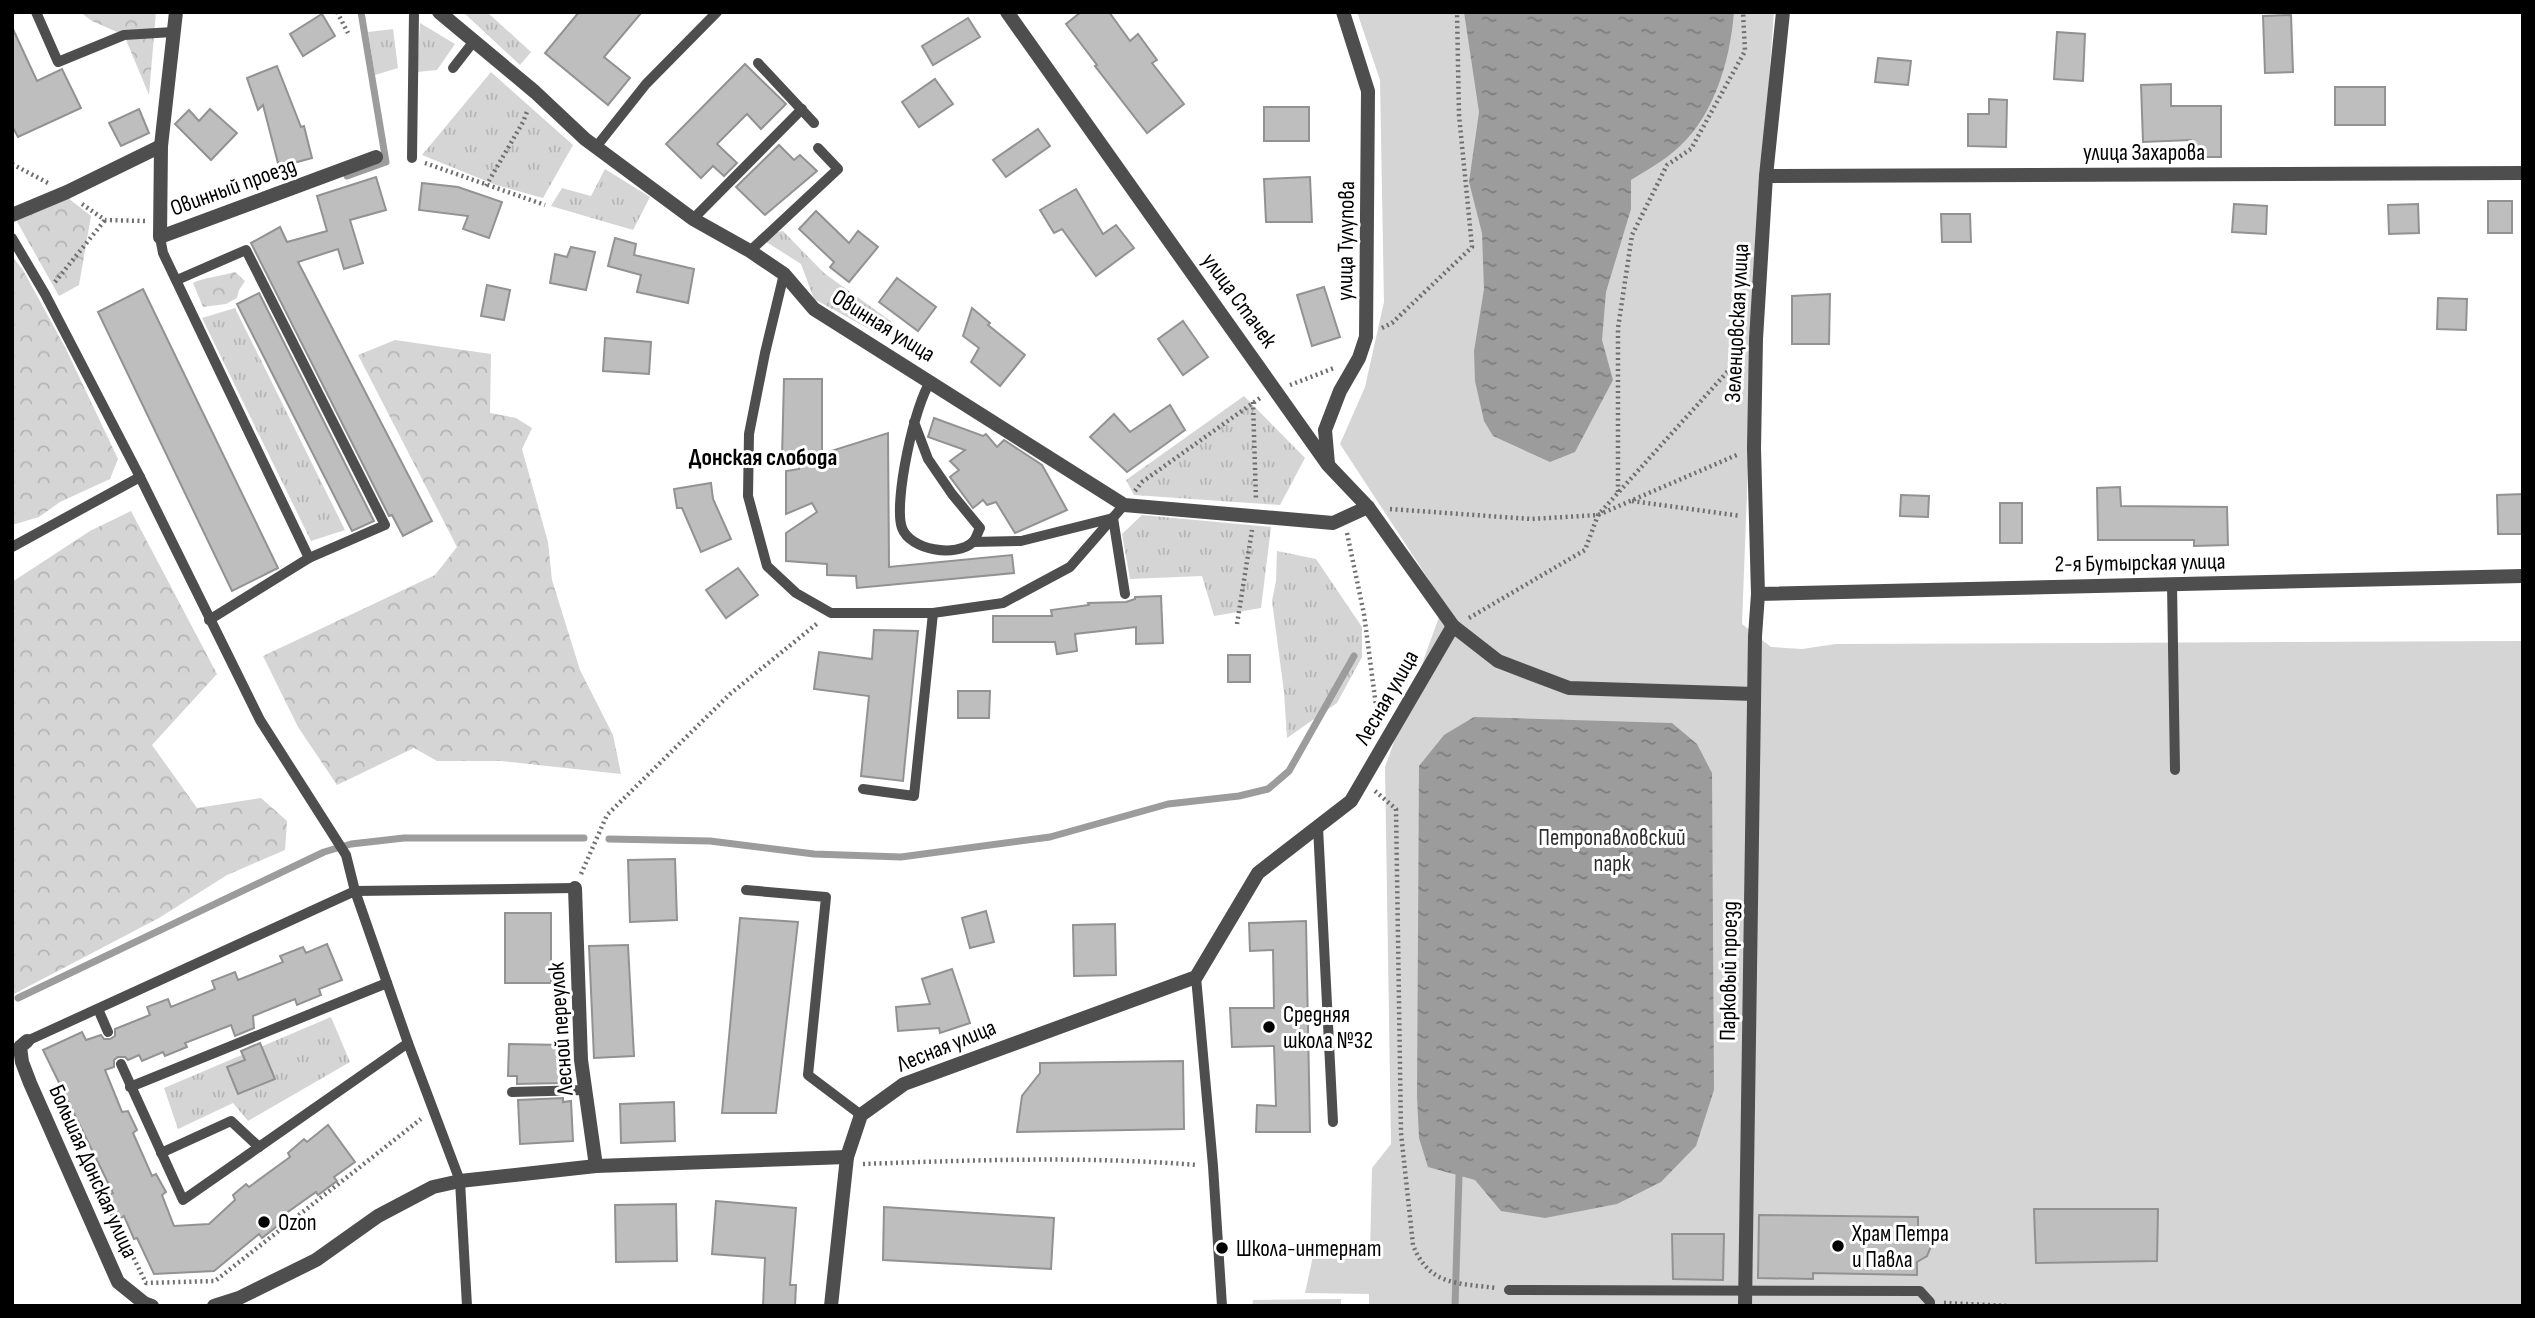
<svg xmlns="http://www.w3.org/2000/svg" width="2535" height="1318" font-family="'Sofia Sans Condensed',sans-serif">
<defs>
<pattern id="grass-tufts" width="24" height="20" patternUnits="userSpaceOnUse" patternTransform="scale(1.75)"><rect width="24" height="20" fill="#d5d5d5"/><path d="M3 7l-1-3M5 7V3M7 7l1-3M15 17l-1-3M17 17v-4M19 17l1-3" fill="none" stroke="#b5b5b5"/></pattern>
<pattern id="forest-crowns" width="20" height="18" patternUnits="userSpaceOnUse" patternTransform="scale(1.75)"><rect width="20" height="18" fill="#d5d5d5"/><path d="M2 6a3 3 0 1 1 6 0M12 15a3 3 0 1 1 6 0" fill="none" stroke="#b5b5b5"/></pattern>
<pattern id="water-ripples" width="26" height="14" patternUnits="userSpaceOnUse" patternTransform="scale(1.75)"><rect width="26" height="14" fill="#9c9c9c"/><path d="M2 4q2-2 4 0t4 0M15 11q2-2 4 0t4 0" fill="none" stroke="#7d7d7d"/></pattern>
</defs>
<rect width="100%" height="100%" fill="#fff"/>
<g fill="url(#grass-tufts)">
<path d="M463,12H487L531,52L520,65Z"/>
<path d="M420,23L455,44L437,70L417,72Z"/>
<path d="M393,29L398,68L375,75L368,32Z"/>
<path d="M491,72L573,145L543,198L496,185L422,155Z"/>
<path d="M605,169L650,197L633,230L551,206L562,188L591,196Z"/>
<path d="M783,231L824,273L892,322L880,335L814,299L801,264L757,236Z"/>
<path d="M235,308L345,530L311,541L202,318Z"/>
<path d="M1244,396L1305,458L1280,505L1134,495L1126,480Z"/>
<path d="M1142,515L1271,527L1261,608L1214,616L1202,576L1130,579L1122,534Z"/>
<path d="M1277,551L1316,559L1362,627V657L1337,703L1287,738L1284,692L1272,601L1276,581Z"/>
<path d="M331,1017L350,1062L248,1121L233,1103L178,1129L164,1088Z"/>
</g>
<g fill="url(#forest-crowns)">
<path d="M80,12H156L149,95L124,35L92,21Z"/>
<path d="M68,198L91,216L79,285L59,296L15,218Z"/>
<path d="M12,256L23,270L66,349L118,459L110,479L60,502L39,517L12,525Z"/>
<path d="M235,272L245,281L239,290L237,298L226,304L203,307L193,283C199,279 225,275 235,272Z"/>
<path d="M395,340L491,354L490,413L516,418L532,428L522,449L548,542L552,580L580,670L613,735L621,774L501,761H437L414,748L337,785L298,727L263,656L435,575L457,547L358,355Z"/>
<path d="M131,511L217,674L152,745L197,808L261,798L287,821L285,850L227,875L159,918L12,995V582L90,531Z"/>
</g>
<g fill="#d5d5d5">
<path d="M1357,12H1774L1756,257L1742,624L1771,647L1802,649L1836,644L2523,641L2521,1306H1369V1294L1305,1293L1315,1247L1370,1254L1372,1168L1391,1144L1385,767L1444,603L1340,444L1365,387L1384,302L1380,80Z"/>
<path d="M1341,1299V1306H1252L1253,1300Z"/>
</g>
<g fill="url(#water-ripples)">
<path d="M1464,12H1734C1730,62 1713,121 1672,153C1660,163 1645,171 1631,180V209L1606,292L1602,340L1613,380L1575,452L1550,462L1493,436L1484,421L1475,381L1474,351L1484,289L1482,233L1469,182L1479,112Z"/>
<path d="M1474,717L1672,723L1697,744L1712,773L1714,1090L1696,1146L1661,1182L1617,1204L1545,1218L1501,1211L1475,1180L1428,1167L1419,1138L1417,1097L1419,766L1444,735Z"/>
</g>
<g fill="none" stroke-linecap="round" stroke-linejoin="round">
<g stroke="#9c9c9c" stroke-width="7">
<path d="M347,176L386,162L361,12"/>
<path d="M609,839L710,841L814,854L901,857L1050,837L1168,804L1239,796L1268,789L1289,771L1354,656"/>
<path d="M18,998L324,852L351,844L404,838H584"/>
<path d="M1455,1306L1459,1176"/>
</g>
</g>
<g fill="#bebebe" stroke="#929292" stroke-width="2">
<path d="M579,12H642L604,57L630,78L608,105L545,53Z"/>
<path d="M1081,12H1109L1130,41L1138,34L1157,60L1152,63L1184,104L1147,133L1095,66L1097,65L1066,24Z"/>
<path d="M322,14L335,36L303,56L290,34Z"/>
<path d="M2291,15L2293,72L2265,73L2263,16Z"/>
<path d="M968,18L980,37L933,65L922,46Z"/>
<path d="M12,27L37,81L62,69L81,108L18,137L12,126Z"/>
<path d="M2057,32L2085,34L2083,81L2054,79Z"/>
<path d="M1878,58L1911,61L1908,85L1875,82Z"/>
<path d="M745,64L786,104L761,129L747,114L717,144L737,163L724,176L713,166L701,178L666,144Z"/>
<path d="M277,66L301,127L304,126L312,158L279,167L263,105L258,110L247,78Z"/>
<path d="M935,79L953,104L919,127L902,102Z"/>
<path d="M2171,84V106H2221V157H2191V140L2143,142L2141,85Z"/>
<rect x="2335" y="87" width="50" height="38"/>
<path d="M1989,99L2007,100L2006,147L1968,146V114H1989Z"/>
<rect x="1264" y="107" width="45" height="34"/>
<path d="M139,109L149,133L121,146L109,123Z"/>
<path d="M210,109L237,133L211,160L175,124L189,110L199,121Z"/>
<path d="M1038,129L1050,146L1006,177L993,160Z"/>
<path d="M779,145L794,160L800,155L817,171L765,215L736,187Z"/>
<path d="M376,177L386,210L350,220L363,263L344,269L338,249L298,262L432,521L403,536L392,515L389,516L251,243L280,227L287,242L327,231L317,196Z"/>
<path d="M1310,177L1312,222H1266L1264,179Z"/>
<path d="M422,183L458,187L502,202L489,238L463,229L468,216L419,210Z"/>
<path d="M1076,189L1103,234L1116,225L1134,248L1096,276L1062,229L1054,233L1040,210Z"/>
<rect x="2488" y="201" width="24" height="32"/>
<path d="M2234,204L2267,206L2266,234L2232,232Z"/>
<path d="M2418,204L2419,233L2389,234L2388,205Z"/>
<path d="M816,211L849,243L858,231L878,247L849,282L830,267L834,262L799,229Z"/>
<path d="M1941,214H1970L1971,242H1942Z"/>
<path d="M615,238L636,244L634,255L694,269L688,303L637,292L641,275L608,266Z"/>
<path d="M571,247L595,252L586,290L550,283L555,254L567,257Z"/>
<path d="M897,278L936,307L918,331L879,302Z"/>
<path d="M487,285L510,290L504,320L481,316Z"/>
<path d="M1324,287L1340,337L1312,346L1297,295Z"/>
<path d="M143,289L278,568L232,591L98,312Z"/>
<path d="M259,293L374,521L352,531L237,304Z"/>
<path d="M1830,294L1829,344H1792V296Z"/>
<path d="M2438,298L2467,299L2466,330L2437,329Z"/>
<path d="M972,308L990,323L988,325L1025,355L1000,386L971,362L979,348L963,336Z"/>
<path d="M1183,321L1208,357L1183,375L1158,339Z"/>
<path d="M605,338L651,342L649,374L603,371Z"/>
<path d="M784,379H822V454L888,433L889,567L1012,555L1014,573L857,588L856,576L827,575V564L786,561V533L817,512L812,503L786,514V471L799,469V458L782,457Z"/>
<path d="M1170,405L1185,430L1127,472L1090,437L1114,414L1130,432Z"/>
<path d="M934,418L983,436L986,434L997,447L1004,440L1042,465L1067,510L1015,533L996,502L987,505L983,500L973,508L950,477L959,470L950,461L965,450L928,437Z"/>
<path d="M711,483L713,499L731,539L701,552L682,508H677L674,489Z"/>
<path d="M2120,487L2121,506L2227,507L2228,545L2194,546V540H2098L2097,488Z"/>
<path d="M2523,494V534H2498L2497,495Z"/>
<path d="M1901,495L1929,496L1928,517L1900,516Z"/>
<rect x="2000" y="503" width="22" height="40"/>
<path d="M738,568L758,595L726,618L706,590Z"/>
<path d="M1161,596L1163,643L1136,644V627L1075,634L1077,651L1057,654L1055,642H993V616H1052L1051,610L1089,605L1088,603L1126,602L1135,599V597Z"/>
<path d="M874,630L918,631L903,781L861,776L869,696L814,689L819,652L872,659Z"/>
<rect x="1228" y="655" width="22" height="27"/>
<path d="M958,691H990L989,718H958Z"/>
<path d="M675,859L677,920L630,922L628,860Z"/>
<path d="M986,911L994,942L970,948L962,918Z"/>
<rect x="505" y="913" width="46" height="70"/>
<path d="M740,918L798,922L776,1113H722Z"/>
<path d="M1306,921L1310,1132H1256L1257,1105L1276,1106L1274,1046L1232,1047L1230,1008H1274L1273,950L1250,951L1249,923Z"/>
<path d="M1115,924L1116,975L1074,976L1073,925Z"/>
<path d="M327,944L342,980L319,989L321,995L297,1005L295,999L253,1016L254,1028L235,1036L231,1025L185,1043L187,1047L165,1056L163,1052L142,1061L139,1055L128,1060L125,1057H118L114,1060V1067L105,1070L122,1112L128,1111L137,1130L133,1133L152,1176L156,1174L166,1192L162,1195L174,1226L209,1224L235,1200L233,1195L246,1184L249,1187L290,1157L288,1153L304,1139L307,1142L328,1125L355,1162L334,1177L337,1181L318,1195L316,1192L278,1219L281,1223L262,1238L259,1234L214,1271L154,1274L137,1238L134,1239L124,1216L120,1219L108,1195L113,1193L43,1050L82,1032L86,1040L101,1035L104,1039H110L115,1036V1029L150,1015L147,1007L168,999L171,1007L215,989L212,981L235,972L238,980L283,962L280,956L303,947L306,953Z"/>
<path d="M628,945L634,1056L594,1058L589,946Z"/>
<path d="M952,969L970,1023L940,1033L939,1028L898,1031L896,1007L930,1004L922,979Z"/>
<path d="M260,1043L275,1079L238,1094L227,1067L245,1060L241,1051Z"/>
<path d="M509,1044L564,1045L563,1083L517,1084V1076H508Z"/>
<path d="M1183,1061L1184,1129L1017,1132L1022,1096L1040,1073V1063Z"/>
<path d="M563,1098V1102L571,1101L573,1141L520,1144L518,1100Z"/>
<path d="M674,1102L675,1141L621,1143L620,1104Z"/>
<path d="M716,1201L796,1208L790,1285H796L795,1306H763L765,1258L712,1254Z"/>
<path d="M676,1204L677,1261L616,1262L615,1205Z"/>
<path d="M884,1207L1054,1218L1051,1269L883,1260Z"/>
<path d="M2034,1209H2158L2157,1261L2036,1263Z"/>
<path d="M1759,1215L1918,1217V1230L1927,1237L1931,1246L1927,1256L1917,1262V1275L1813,1273V1279L1758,1278Z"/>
<path d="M1672,1234H1724L1723,1280L1673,1279Z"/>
</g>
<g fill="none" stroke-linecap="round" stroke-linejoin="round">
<g stroke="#707070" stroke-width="4.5" stroke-dasharray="2 3.5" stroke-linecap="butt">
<path d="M337,12L348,33"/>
<path d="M425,163L545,205"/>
<path d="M12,164L48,183"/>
<path d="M486,186L523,122L528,109"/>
<path d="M82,204L105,220L145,221"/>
<path d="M55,282L105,220"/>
<path d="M1382,328L1392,323L1472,247L1459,115L1457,12"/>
<path d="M1290,385L1334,368"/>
<path d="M1253,402L1256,501"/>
<path d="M1135,491L1142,482L1260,398"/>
<path d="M1618,492V328L1632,235L1667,165L1691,149L1745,51L1743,12"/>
<path d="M1632,501L1741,516"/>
<path d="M1390,509L1531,519L1598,515L1739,454"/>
<path d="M1347,533L1364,614L1378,721"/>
<path d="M1469,618L1585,550L1598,515L1737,361"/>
<path d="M1237,624L1252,530"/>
<path d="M1375,791L1396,809L1401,1133L1413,1245C1429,1286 1458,1283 1496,1288"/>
<path d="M581,874L607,815L730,694L819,622"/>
<path d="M863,1164C975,1160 1086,1156 1197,1165"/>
<path d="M92,1174L146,1283L215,1281L421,1119"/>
<path d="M1944,1303L2009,1306"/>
</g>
<g stroke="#4e4e4e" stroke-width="10">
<path d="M36,12L58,62L124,35L173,32"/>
<path d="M758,63L814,123"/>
<path d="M453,68L474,41"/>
<path d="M596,147L646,84L717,12"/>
<path d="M412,158L414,12"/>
<path d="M693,219L802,109"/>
<path d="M160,237L163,253L309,558L209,620"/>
<path d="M12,238L45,294L140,477L260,720L346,855L355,891L408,1043L460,1181L467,1306"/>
<path d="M750,251L838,169L818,148"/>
<path d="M784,274L765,353L749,434L748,496L767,566L796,593L831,613H933L1003,603L1070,567L1124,505"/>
<path d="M177,280L246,250L385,525L309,558"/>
<path d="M914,422L928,459L952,494L980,528C978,532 976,539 973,542C956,558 910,550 902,528C893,503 915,402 931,381"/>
<path d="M973,542L1021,541L1113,518L1125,594"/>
<path d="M12,547L140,477"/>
<path d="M2172,584L2175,770"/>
<path d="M863,789L914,796L933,613"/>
<path d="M1318,827L1333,1122"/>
<path d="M746,890L826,897L808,1075L861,1115"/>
<path d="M1196,977L1213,1166L1222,1306"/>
<path d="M98,1009L108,1032"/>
<path d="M27,1041L355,891L575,888"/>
<path d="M121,1064L183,1200L408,1043"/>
<path d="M130,1087L387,983"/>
<path d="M512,1092L585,1090"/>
<path d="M161,1153L231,1121L259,1147"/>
<path d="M1509,1290L1920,1291L1930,1302V1306"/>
</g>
<g stroke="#4e4e4e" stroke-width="14">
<path d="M176,12L161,146L160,237L376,157"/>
<path d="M439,12L535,92L585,139L693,219L750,251L784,274L814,309L1124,505L1333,523L1368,507"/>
<path d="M1007,12L1328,465L1368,507L1453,626L1498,661L1569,688L1754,694"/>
<path d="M1766,176L2523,173"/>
<path d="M12,215L67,192L161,146"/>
<path d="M1328,464L1325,430L1340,391L1359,358L1366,337L1368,91L1343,12"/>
<path d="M1758,594L2523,576"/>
<path d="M575,888L581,1060L596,1166"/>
<path d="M27,1041L20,1047L22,1062L30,1083L118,1282L144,1303L152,1306"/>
<path d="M214,1306L239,1298L316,1260L378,1216L433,1187L460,1181L596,1166L847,1157"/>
<path d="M831,1306L847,1157L861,1115L904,1084L1196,977L1258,873L1351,801L1453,626"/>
<path d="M1745,1306L1755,636L1758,594L1754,448L1756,339L1766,176L1783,12"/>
</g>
</g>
<g fill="#000" stroke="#fff" stroke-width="2.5">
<circle cx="1269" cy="1027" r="7"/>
<circle cx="264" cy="1222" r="7"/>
<circle cx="1838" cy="1246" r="7"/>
<circle cx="1222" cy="1248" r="7"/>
</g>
<g text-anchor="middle" stroke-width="6" stroke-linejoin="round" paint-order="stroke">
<g font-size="23" fill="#000" stroke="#fff">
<text x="2144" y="160">улица Захарова</text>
<text transform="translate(233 186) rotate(-20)" y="8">Овинный проезд</text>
<text transform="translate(1345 241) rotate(-89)" y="8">улица Тулупова</text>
<text transform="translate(1240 300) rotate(54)" y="8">улица Стачек</text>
<text transform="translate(1736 323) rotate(-87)" y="8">Зеленцовская улица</text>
<text transform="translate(884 325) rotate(32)" y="8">Овинная улица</text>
<text transform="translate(2140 562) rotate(-1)" y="8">2-я Бутырская улица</text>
<text transform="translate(1386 697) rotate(-60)" y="8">Лесная улица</text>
<text transform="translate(1728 971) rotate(-89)" y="8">Парковый проезд</text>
<text transform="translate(560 1029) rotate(-94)" y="8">Лесной переулок</text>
<text transform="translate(946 1045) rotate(-22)" y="8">Лесная улица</text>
<text transform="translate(94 1171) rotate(66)" y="8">Большая Донская улица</text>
</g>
<g font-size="23" fill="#2c2c2c" stroke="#fff">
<text x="1612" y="845">Петропавловский<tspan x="1612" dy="26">парк</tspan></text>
</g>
<g font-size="23" fill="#000" stroke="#fff" text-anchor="start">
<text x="1283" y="1022">Средняя<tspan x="1283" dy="26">школа №32</tspan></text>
<text x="278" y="1230">Ozon</text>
<text x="1852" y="1241">Храм Петра<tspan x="1852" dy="26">и Павла</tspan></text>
<text x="1236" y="1256">Школа-интернат</text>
</g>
<g font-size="24" font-weight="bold" fill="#000" stroke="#fff">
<text x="763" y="465">Донская слобода</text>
</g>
</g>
<rect width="2535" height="1318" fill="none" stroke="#000000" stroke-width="28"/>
</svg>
